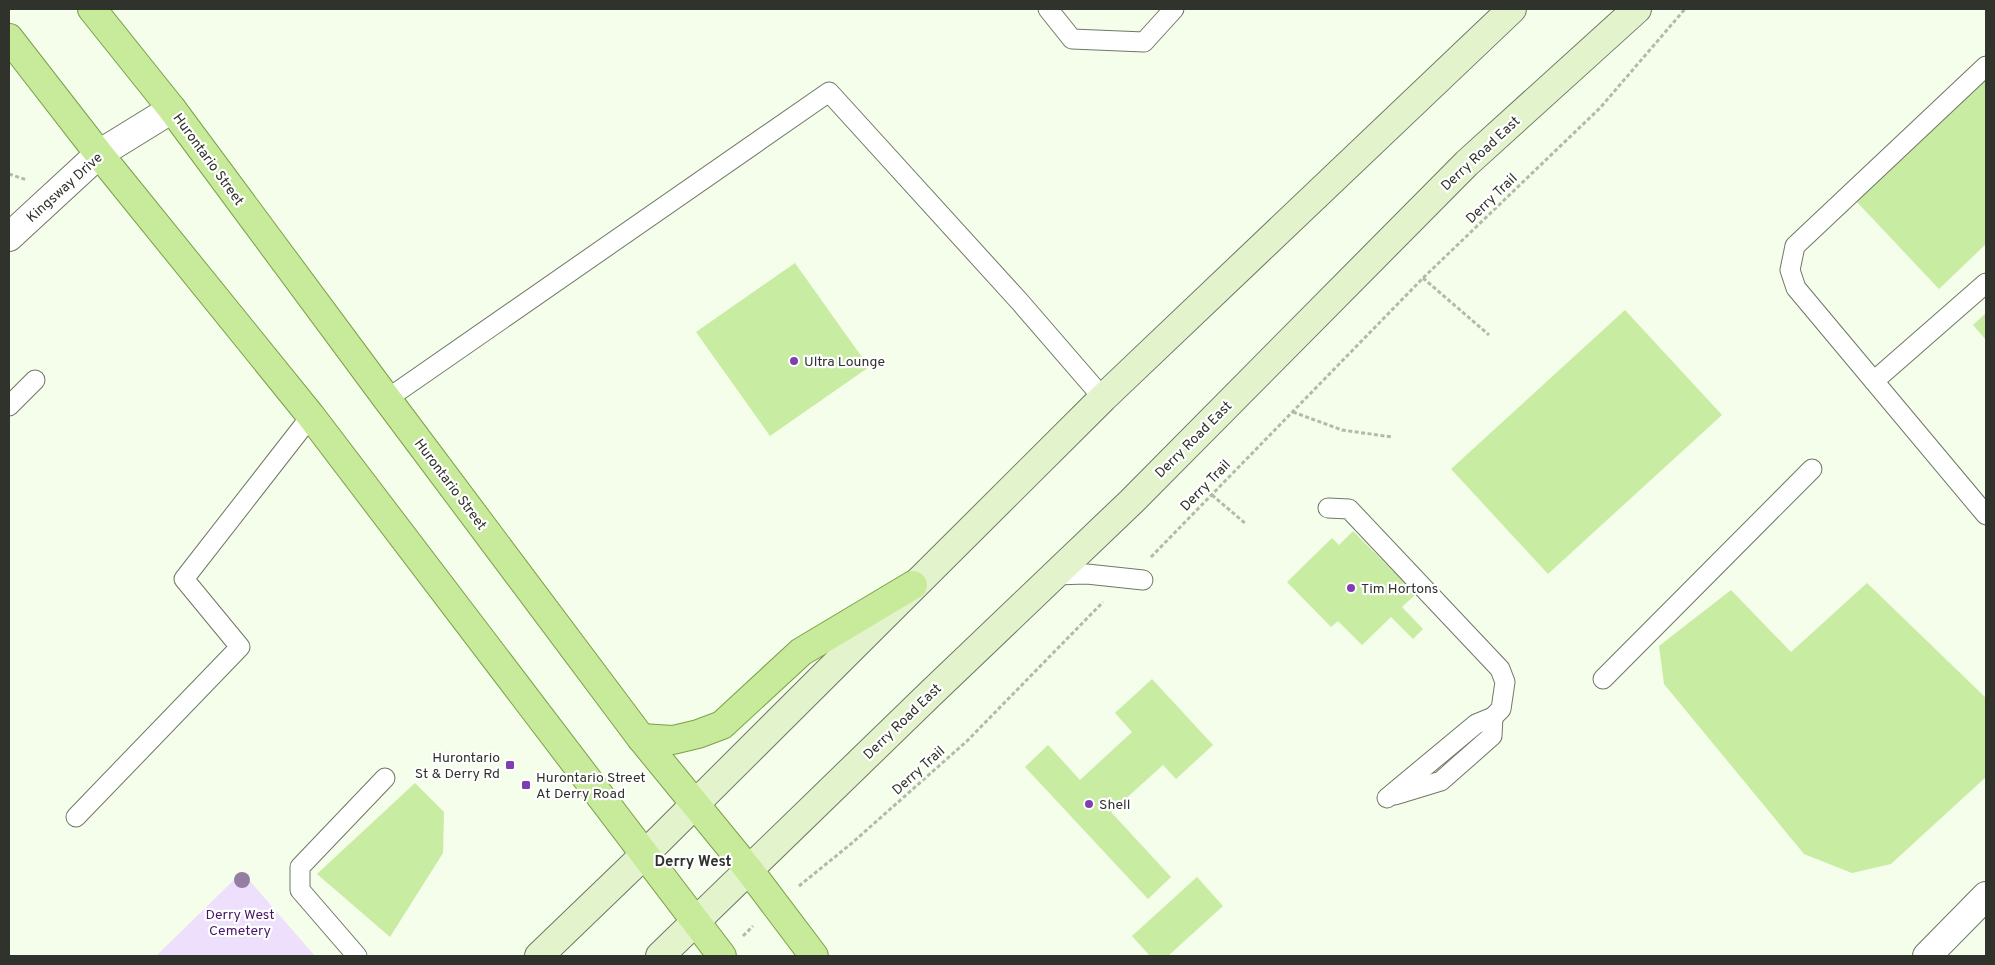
<svg xmlns="http://www.w3.org/2000/svg" width="1995" height="965" font-family="Overpass,sans-serif">
<rect width="100%" height="100%" fill="#f4feea"/>
<path fill="#eee0fc" d="M242,872L315,956H156Z"/>
<g fill="#c8eca2">
<path d="M1986,78V244L1939,289L1856,201Z"/>
<path d="M795,263L869,367L770,436L696,332Z"/>
<path d="M1625,310L1722,415L1548,574L1451,469Z"/>
<path d="M1986,313V340L1973,325Z"/>
<path d="M1353,531L1416,594L1402,607L1423,629L1413,639L1391,617L1362,645L1338,621L1331,627L1287,582L1332,538L1339,545Z"/>
<path d="M1867,583L1986,698V777L1891,864L1852,873L1804,854L1664,684L1659,646L1731,590L1791,652Z"/>
<path d="M1152,679L1213,745L1176,779L1163,765L1111,812L1171,877L1148,899L1025,767L1048,745L1080,780L1132,732L1115,713Z"/>
<path d="M415,783L444,812L443,853L390,937L317,874Z"/>
<path d="M1197,877L1223,906L1168,956H1150L1132,936Z"/>
</g>
<g fill="none" stroke-linecap="round" stroke-linejoin="round">
<g stroke="#6f7866" stroke-width="21">
<g id="service">
<path d="M1048,9L1072,39L1144,42L1174,9"/>
<path d="M1986,66L1795,246L1790,270L1796,288L1986,515"/>
<path d="M1874,381L1986,283"/>
<path d="M387,399L829,92L1020,302L1103,398"/>
<path d="M9,406L35,380"/>
<path d="M1328,508L1349,509L1500,669L1505,682L1501,709L1493,717L1476,724L1387,798"/>
<path d="M1054,575L1087,574L1143,580"/>
<path d="M1603,679L1812,469"/>
<path d="M1395,795L1441,781L1492,736L1493,717"/>
<path d="M76,817L240,647L184,579L311,416"/>
<path d="M357,956L300,890V867L385,778"/>
</g>
</g>
<g stroke="#6f7866" stroke-width="30">
<g id="minor">
<path d="M9,237L99,154L172,109"/>
<path d="M1927,956L1986,896"/>
</g>
</g>
<g stroke="#6f7866" stroke-width="30">
<g id="secondary">
<path d="M539,956L644,855L1103,398L1512,9"/>
<path d="M660,956L929,695L1131,502L1467,163L1637,9"/>
</g>
</g>
<g stroke="#7aa148" stroke-width="30">
<g id="primary">
<path d="M92,9L172,109L387,399L641,738L749,870L814,956"/>
<path d="M9,38L99,154L311,416L722,956"/>
<path d="M641,738L673,740L698,734L722,725L801,652L913,585"/>
</g>
</g>
<g stroke="#b2baaa" stroke-width="3" stroke-dasharray="4 2.5" stroke-linecap="butt">
<path d="M9,174L27,180"/>
<path d="M1423,278L1489,335"/>
<path d="M1293,412L1342,430L1392,437"/>
<path d="M1212,495L1246,524"/>
<path d="M1151,557L1423,278L1600,108L1685,9"/>
<path d="M799,886L852,843L967,741L1103,602"/>
<path d="M743,936L753,926"/>
</g>
<use href="#service" stroke="#fff" stroke-width="19"/>
<use href="#minor" stroke="#fff" stroke-width="28"/>
<use href="#secondary" stroke="#e3f4cd" stroke-width="28"/>
<use href="#primary" stroke="#c8ea9b" stroke-width="28"/>
</g>
<circle fill="#947ea1" cx="242" cy="880" r="8"/>
<g fill="#813eb3" stroke="#fff" stroke-width="2">
<circle cx="794" cy="361" r="5"/>
<circle cx="1351" cy="588" r="5"/>
<rect x="505" y="760" width="10" height="10" rx="2.5"/>
<rect x="521" y="780" width="10" height="10" rx="2.5"/>
<circle cx="1089" cy="804" r="5"/>
</g>
<g text-anchor="middle" stroke-width="4.5" stroke-linejoin="round" paint-order="stroke">
<g font-size="14" fill="#2f332b" stroke="#fff">
<text transform="translate(1480 153) rotate(-43)" y="5">Derry Road East</text>
<text transform="translate(209 159) rotate(54)" y="5">Hurontario Street</text>
<text transform="translate(64 187) rotate(-42)" y="5">Kingsway Drive</text>
<text transform="translate(1491 198) rotate(-44)" y="5">Derry Trail</text>
<text transform="translate(1193 439) rotate(-45)" y="5">Derry Road East</text>
<text transform="translate(451 484) rotate(53)" y="5">Hurontario Street</text>
<text transform="translate(1205 485) rotate(-46)" y="5">Derry Trail</text>
<text transform="translate(902 721) rotate(-44)" y="5">Derry Road East</text>
<text transform="translate(918 770) rotate(-42)" y="5">Derry Trail</text>
</g>
<g font-size="14" fill="#2f332b" stroke="#fff" text-anchor="start">
<text x="804" y="366">Ultra Lounge</text>
<text x="1361" y="593">Tim Hortons</text>
<text x="500" y="762" text-anchor="end">Hurontario<tspan x="500" dy="16">St &amp; Derry Rd</tspan></text>
<text x="536" y="782">Hurontario Street<tspan x="536" dy="16">At Derry Road</tspan></text>
<text x="1099" y="809">Shell</text>
</g>
<g font-size="14" fill="#451666" stroke="#fff">
<text x="240" y="919">Derry West<tspan x="240" dy="16">Cemetery</tspan></text>
</g>
<g font-size="15" font-weight="bold" fill="#2f332b" stroke="#fff">
<text x="693" y="866">Derry West</text>
</g>
</g>
<rect width="1995" height="965" fill="none" stroke="#2f332b" stroke-width="20"/>
</svg>
